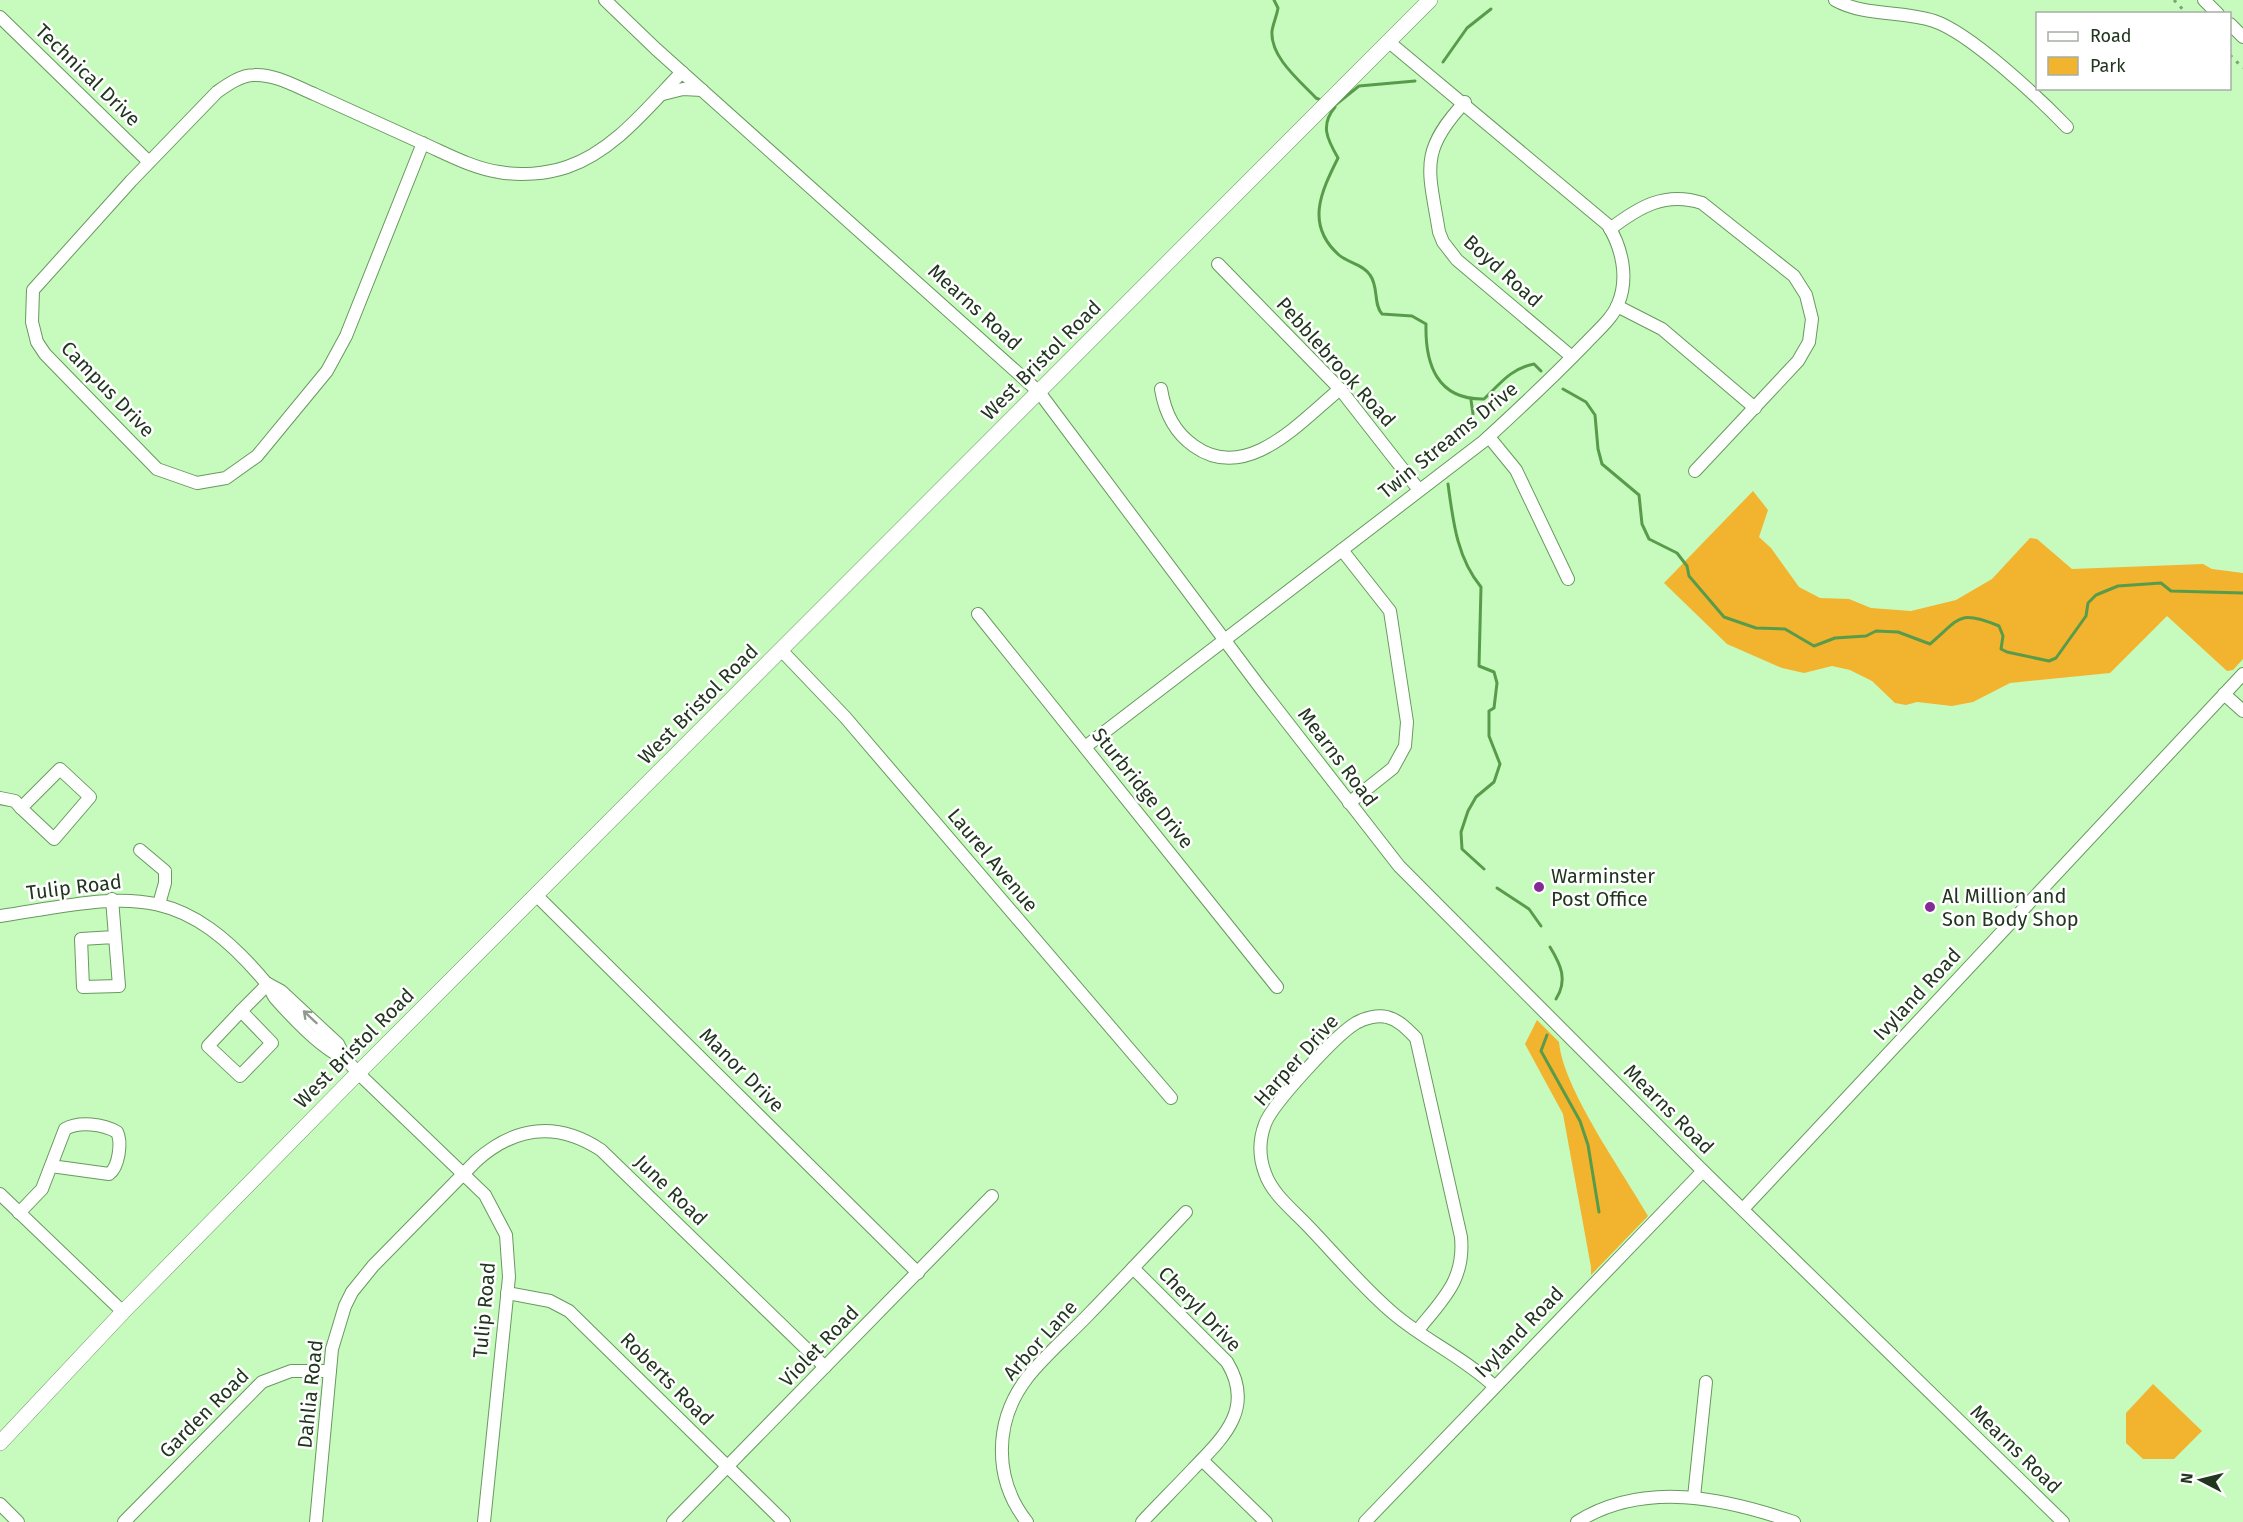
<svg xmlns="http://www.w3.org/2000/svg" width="2243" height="1522" font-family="'Fira Sans',sans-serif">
<rect width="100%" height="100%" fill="#c7fbbd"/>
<g fill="#f2b32e">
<path d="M1753,491L1768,510L1759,537L1771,548L1799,587L1820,598L1849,599L1871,608L1911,611L1956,600L1992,579L2030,538L2037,539L2072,569L2203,564L2212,569L2243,573V659L2233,670L2227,671L2167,616L2110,673L2010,683L1973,702L1952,706L1917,702L1906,705L1895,703L1872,681L1850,670L1832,666L1804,673L1782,668L1727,644L1664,583Z"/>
<path d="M1537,1020L1559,1042C1563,1089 1623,1172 1648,1216L1591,1275V1267L1563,1114L1525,1044Z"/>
<path d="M2153,1384L2202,1431L2174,1459H2143L2126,1443V1413Z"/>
</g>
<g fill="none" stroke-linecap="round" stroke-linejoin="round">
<g stroke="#589c4b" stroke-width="3">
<path d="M1274,0L1278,8C1277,15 1273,24 1272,31C1270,57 1300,81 1316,98L1323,101"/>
<path d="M1443,62L1467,28L1491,9"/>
<path d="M1334,106L1359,86L1415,81"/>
<path d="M1335,107C1320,125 1327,139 1338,158C1321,192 1305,225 1339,255C1348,263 1363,264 1370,275C1379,287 1373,304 1382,314L1412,316L1426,324C1425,364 1437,400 1484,399C1500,384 1510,369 1534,364L1541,371"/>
<path d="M1563,389L1586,402L1595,415L1598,449L1602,464L1639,495L1642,524L1649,539L1677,553L1687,566L1689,576L1724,617L1756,628L1785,629L1814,646L1835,638L1866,636L1876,631L1898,632L1930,644C1960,619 1957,609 1999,626L2003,636L2001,649L2007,652L2049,661L2056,658L2086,616L2088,603L2096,595L2118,586L2161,583L2171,591L2243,593"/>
<path d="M1465,435L1473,414L1471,400"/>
<path d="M1448,484C1453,521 1457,558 1481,587L1479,666L1494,672L1497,683L1494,708L1489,711V736L1500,764L1494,782L1476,797L1468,811L1461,832L1462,849L1484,869"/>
<path d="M1497,888L1529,909L1541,926"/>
<path d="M1550,947C1561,965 1568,980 1556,999"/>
<path d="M1547,1035L1541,1051L1580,1121L1588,1145L1599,1212"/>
</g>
<g stroke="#68995f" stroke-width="14">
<g id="minor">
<path d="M605,0L656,49L1039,392L1259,686L1399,866L1703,1171L2063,1522"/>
<path d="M1835,0C1866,17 1901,10 1934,21C1970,33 2039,98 2067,127"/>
<path d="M2204,0L2218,14"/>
<path d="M0,17L149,162"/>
<path d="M2230,24L2243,37"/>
<path d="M663,94L683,89L702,90"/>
<path d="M1465,102C1418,152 1429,170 1439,232L1443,242L1457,260L1572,357"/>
<path d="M423,143L346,336L327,371L257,456L226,478L197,483L157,469L45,354L37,342L32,322L33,290L131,181L217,92C227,85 241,75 254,75C275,74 295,86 314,94C350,110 386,127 422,143C447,154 472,168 499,172C520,176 546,174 567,167C614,151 648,107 682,72"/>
<path d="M1610,229C1639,207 1665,191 1702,203L1794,276L1806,295L1812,319L1809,342L1798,361L1695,471"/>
<path d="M1218,264L1340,389L1419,490"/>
<path d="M1617,306L1662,329L1755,408"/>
<path d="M1161,389C1165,413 1174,432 1194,446C1247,484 1301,421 1340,389"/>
<path d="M1489,437L1516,470L1568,579"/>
<path d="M1342,550L1390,611L1407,722L1405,746L1393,768L1349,803"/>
<path d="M978,614L1277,987"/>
<path d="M781,650L845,717L1171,1098"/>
<path d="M2224,694L2243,711"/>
<path d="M1085,747L1484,441C1519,409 1553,377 1586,343C1597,331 1612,319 1618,304C1629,278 1622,248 1608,225L1389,42"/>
<path d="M60,769L90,797L54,839L21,808Z"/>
<path d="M0,798L15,801L21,808"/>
<path d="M140,850L165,871V883L159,904"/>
<path d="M537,896L918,1273"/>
<path d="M112,899L119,986L83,987L81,939L114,937"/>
<path d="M0,916C124,897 177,876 267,984C271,988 272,995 276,999C292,1017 323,1051 345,1058"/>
<path d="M268,984L281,991L338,1044L345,1058L358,1073L485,1195L506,1235L509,1277L484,1522"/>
<path d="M241,1011L272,1043L240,1076L208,1046Z"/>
<path d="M241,1011L268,984"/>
<path d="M0,1194L123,1312"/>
<path d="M1743,1209L2243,674"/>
<path d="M19,1213L42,1189L65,1129C79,1121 103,1124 117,1132C122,1142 119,1167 109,1174L51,1166"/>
<path d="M1133,1268L1227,1362C1255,1408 1224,1437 1193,1469C1176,1487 1159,1504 1142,1522"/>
<path d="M507,1293L550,1301L569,1311L784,1522"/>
<path d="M1418,1330C1443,1299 1465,1280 1461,1237L1416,1038C1407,1029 1399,1020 1387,1017C1377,1015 1364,1018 1356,1023C1337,1034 1272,1104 1265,1124C1259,1140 1259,1157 1265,1173C1272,1194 1293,1210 1308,1226C1336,1255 1363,1288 1394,1314C1426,1341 1463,1357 1494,1386"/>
<path d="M1202,1460L1266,1522"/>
<path d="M1694,1497L1706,1382"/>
<path d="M0,1504L18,1522"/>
<path d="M124,1522L262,1382L291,1371H330"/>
<path d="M316,1522L332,1349L345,1306L352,1292L373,1266L476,1161C515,1126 557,1121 601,1150L825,1367"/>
<path d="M673,1522L992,1196"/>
<path d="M1027,1522C993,1479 994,1421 1027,1378C1045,1355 1068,1336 1088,1315C1121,1281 1153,1247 1186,1212"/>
<path d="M1365,1522L1703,1171"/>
<path d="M1577,1522C1644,1480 1724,1498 1794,1522"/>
</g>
</g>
<g stroke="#68995f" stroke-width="16">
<path id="major" d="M0,1443L123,1312L358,1073L1430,0"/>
</g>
<use href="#minor" stroke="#fff" stroke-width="12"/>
<use href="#major" stroke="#fff" stroke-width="15"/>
<g stroke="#7ca275" stroke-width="3" stroke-dasharray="3 6" stroke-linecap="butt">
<path d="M2174,0L2187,14"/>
<path d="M2230,55L2243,68"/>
</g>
</g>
<defs><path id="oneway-shaft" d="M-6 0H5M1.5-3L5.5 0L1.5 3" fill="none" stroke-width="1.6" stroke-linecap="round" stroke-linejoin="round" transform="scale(1.5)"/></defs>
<use stroke="#909a8e" href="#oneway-shaft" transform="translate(310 1017) rotate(-137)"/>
<g fill="#852b97" stroke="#fff" stroke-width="2">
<circle cx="1539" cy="887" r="6"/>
<circle cx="1930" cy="907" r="6"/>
</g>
<g text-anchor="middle" stroke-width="5" stroke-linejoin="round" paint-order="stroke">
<g font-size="20" fill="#21361e" stroke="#fff">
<text transform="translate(88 75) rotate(44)" y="7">Technical Drive</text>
<text transform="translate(1503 271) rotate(42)" y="7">Boyd Road</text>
<text transform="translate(975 307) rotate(42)" y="7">Mearns Road</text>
<text transform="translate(1041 360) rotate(-45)" y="7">West Bristol Road</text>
<text transform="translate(1336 362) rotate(48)" y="7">Pebblebrook Road</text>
<text transform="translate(108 389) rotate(46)" y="7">Campus Drive</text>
<text transform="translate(1448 440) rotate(-39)" y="7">Twin Streams Drive</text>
<text transform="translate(698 704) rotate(-45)" y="7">West Bristol Road</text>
<text transform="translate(1338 757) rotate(53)" y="7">Mearns Road</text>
<text transform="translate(1143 788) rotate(51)" y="7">Sturbridge Drive</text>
<text transform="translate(993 860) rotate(50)" y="7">Laurel Avenue</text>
<text transform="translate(74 887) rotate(-7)" y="7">Tulip Road</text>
<text transform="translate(1917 994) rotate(-47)" y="7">Ivyland Road</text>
<text transform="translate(354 1048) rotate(-45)" y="7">West Bristol Road</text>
<text transform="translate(1296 1060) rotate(-48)" y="7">Harper Drive</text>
<text transform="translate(742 1070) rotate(45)" y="7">Manor Drive</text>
<text transform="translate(1669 1109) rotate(45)" y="7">Mearns Road</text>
<text transform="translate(671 1190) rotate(44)" y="7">June Road</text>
<text transform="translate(1200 1309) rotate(46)" y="7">Cheryl Drive</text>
<text transform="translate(484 1310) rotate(-85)" y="7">Tulip Road</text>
<text transform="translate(1519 1332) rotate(-46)" y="7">Ivyland Road</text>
<text transform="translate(1040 1340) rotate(-48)" y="7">Arbor Lane</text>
<text transform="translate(819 1346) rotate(-46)" y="7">Violet Road</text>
<text transform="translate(667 1379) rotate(45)" y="7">Roberts Road</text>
<text transform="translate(310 1394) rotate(-84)" y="7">Dahlia Road</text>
<text transform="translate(204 1413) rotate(-45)" y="7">Garden Road</text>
<text transform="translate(2016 1449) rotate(44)" y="7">Mearns Road</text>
</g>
<g font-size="20" fill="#21361e" stroke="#fff" text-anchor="start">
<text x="1551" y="883">Warminster<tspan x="1551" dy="23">Post Office</tspan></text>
<text x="1942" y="903">Al Million and<tspan x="1942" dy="23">Son Body Shop</tspan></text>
</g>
</g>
<rect x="2036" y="12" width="195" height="78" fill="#ffffff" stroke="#a6afa5" stroke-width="1.5"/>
<rect x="2048" y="32" width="30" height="9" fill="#ffffff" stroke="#a6afa5" stroke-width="1.5"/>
<text x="2090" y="42" font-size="18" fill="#21361e">Road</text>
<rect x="2048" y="57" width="30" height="18" fill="#f2b32e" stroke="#a6afa5" stroke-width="1.5"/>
<text x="2090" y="72" font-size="18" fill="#21361e">Park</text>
<g transform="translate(2201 1480) rotate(277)" stroke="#ffffff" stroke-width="4.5" paint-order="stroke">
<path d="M0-4.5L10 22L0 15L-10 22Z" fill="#21361e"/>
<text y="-9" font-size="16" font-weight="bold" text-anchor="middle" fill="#21361e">N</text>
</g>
</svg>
